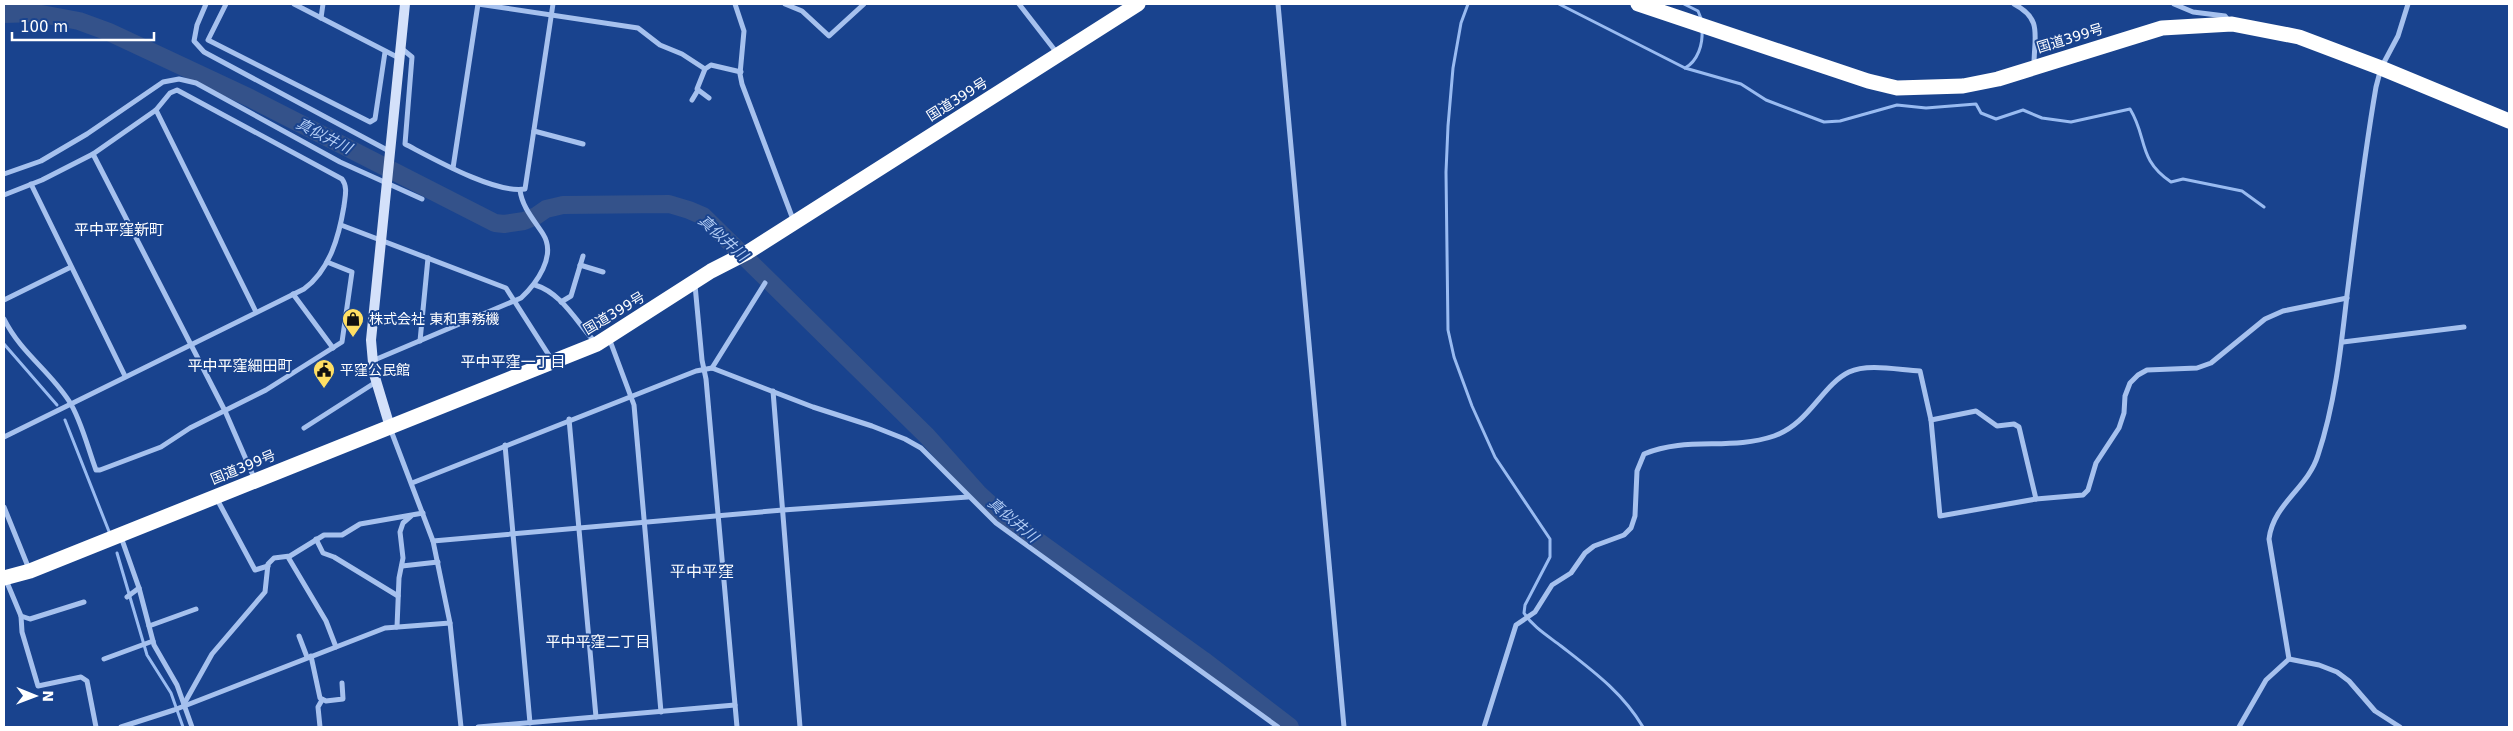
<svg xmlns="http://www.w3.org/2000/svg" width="2513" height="731" font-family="'DejaVu Sans','Noto Sans JP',sans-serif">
<defs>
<pattern id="water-ripples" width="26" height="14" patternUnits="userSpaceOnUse" patternTransform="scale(1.25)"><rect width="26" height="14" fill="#34528a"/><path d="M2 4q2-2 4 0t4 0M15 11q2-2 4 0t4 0" fill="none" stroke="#526c9c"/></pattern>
</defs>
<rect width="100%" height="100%" fill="#19438e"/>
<path fill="url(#water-ripples)" stroke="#99bbf1" d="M4,7L31,14L4,13Z"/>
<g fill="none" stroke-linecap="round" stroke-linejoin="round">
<g stroke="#99bbf1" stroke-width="3">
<path d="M1468,4L1461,23L1453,68L1448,126L1446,172L1448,330L1454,357L1472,406L1495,457L1550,539V557L1525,605L1524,613C1533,627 1548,636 1561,646C1593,671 1622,692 1643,727"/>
<path d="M1559,4L1685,68L1741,84L1766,100L1824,122L1840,121L1897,105L1926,108L1976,104L1981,113L1996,119L2023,110L2042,118L2071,122L2130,109C2148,138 2137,159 2171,182L2183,179L2242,191L2264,207"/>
<path d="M1684,4L1698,11L1702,21"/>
<path d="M1685,68C1698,61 1703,44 1702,30"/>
<path d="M4,344L57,405"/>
<path d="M65,420L110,534"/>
<path d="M117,553L147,655L171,693L183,727"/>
</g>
<path stroke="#34528a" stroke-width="18" d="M4,14L36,13L79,21L109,32L250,98L495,223L504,224L524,221L536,216L546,209L563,205L669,204L689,210L703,216L927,436L978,493L1003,516L1203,660L1290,727"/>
<g stroke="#a6c1ee" stroke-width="5">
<path d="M206,4L197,25L194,41L204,52L389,151"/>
<path d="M226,4L208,40L370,122L375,119L385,52"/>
<path d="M294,4L399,58"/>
<path d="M478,4L638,28L660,45L682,54L705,69"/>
<path d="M735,4L744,31L740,74L742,84L794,222"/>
<path d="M785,4L802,11L829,36L864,4"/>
<path d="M1019,4L1057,53"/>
<path d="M1278,4L1344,727"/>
<path d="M2014,4C2043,19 2034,36 2034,65"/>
<path d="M2174,4L2193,12L2225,16L2229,21"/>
<path d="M321,18L323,4"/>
<path d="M401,48L412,57L405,144C432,158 495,194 525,189L553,4"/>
<path d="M709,98L697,89L705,69L711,65L741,72"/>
<path d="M692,100L698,90"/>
<path d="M156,110L256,312"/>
<path d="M534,131L583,144"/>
<path d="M93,154L225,411L255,480"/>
<path d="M453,168L478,4"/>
<path d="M4,174L41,161L87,134L163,82L179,79L196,83L340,162L422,199"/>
<path d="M31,184L125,376"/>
<path d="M4,195L42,180L93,154L156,110L170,93L177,90L342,179C348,187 345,197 344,206C339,236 330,270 304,289L4,437"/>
<path d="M341,225L506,288L552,360"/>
<path d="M580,265L603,272"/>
<path d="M535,285C562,293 577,323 595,342"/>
<path d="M695,285L702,360L706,379L737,727"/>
<path d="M293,294L333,348"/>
<path d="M4,300L71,267"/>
<path d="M561,302L571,296L583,256"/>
<path d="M4,319C21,353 49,370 69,401C81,419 88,449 96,470H100L161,447L190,428L266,390L342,342L352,272L327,262"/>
<path d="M609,338L634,405L661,712"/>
<path d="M420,341L428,258"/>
<path d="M2343,342L2464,327"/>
<path d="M372,361L521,298C536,284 557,256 543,234C534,220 522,207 520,190"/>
<path d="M712,368L765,283"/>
<path d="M773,391L800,727"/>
<path d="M569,419L596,717"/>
<path d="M1931,420L1976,411L1997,426L2014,424L2019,427L2036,499"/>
<path d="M304,428L376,382"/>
<path d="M390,428L433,541L450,623L461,727"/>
<path d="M505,445L530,723"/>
<path d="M412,483L696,371L712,368L813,407L872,426L905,439L921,448L996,523L1278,727"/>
<path d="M218,501L255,570L268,566"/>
<path d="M4,507L29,569"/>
<path d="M121,537L139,588L154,645L177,685L192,727"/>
<path d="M316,539L323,553L334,557L398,596"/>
<path d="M433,541L783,510L968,497"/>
<path d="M288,557L326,621L336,647"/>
<path d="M402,566L438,562"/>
<path d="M6,580L21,616L30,619L84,602"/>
<path d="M127,597L139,588"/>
<path d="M21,616L22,632L38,686L81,677L87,681L96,727"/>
<path d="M149,626L196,609"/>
<path d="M397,627L399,578L403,558L400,532L403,523L411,516"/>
<path d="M299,636L307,657"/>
<path d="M311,656L320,698L326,701L343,699L342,683"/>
<path d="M104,659L153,641"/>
<path d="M2289,659L2319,665L2337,672L2349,681L2375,711L2400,727"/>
<path d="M184,704L212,654L265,592L268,564L274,558L290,556L324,535H342L360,524L423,513"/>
<path d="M121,727L174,710L385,628L450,623"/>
<path d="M320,727L318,707L322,700"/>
<path d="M478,727L735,705"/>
<path d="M1484,727L1516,625L1535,612L1552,585L1571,573L1585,553L1594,546L1624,535L1631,528L1635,516L1637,471L1644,454C1687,436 1730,451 1774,436C1809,424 1822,385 1849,372C1868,363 1899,370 1920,371L1931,420L1940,516L2036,499L2083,495L2088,490L2096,463L2119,428L2124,413L2125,396L2130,383L2138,375L2147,370L2197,368L2211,363L2265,319L2283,311L2347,298"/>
<path d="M2239,727L2266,680L2289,659L2269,539C2273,504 2308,488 2318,455C2335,404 2341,348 2347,295C2356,225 2364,156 2376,87L2381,68L2398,36L2408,4"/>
</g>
<path stroke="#d4e1fa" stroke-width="10" d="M390,427L374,374L371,340L405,4"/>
<g stroke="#fff" stroke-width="15">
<path d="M1638,4L1868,81L1897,88L1963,86L1998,79L2162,28L2232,24L2299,37L2381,68L2509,121"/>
<path d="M4,578L30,571L597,344L711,271L748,252L1138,4"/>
</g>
</g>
<defs>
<g id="shop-pin" transform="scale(1.125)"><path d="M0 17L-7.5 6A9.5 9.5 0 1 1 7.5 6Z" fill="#ffdf64" stroke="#19438e"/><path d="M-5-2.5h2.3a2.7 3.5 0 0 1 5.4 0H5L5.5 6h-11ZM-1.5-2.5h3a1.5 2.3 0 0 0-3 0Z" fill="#111"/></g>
<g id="civic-pin" transform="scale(1.125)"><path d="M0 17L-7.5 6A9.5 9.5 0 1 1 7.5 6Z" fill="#ffdf64" stroke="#19438e"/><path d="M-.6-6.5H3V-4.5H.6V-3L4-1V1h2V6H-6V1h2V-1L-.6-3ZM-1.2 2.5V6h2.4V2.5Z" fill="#111"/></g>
</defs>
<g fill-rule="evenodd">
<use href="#shop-pin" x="353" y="319"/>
<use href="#civic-pin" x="324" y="370"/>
</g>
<g text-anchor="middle" stroke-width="4" stroke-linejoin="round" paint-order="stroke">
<g font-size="14" fill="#fff" stroke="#19438e">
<text transform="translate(2070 38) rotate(-17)" y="5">国道399号</text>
<text transform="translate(957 99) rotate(-32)" y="5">国道399号</text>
<text transform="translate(614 313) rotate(-31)" y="5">国道399号</text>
<text transform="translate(243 467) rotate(-22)" y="5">国道399号</text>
</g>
<g font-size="14" fill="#fff" stroke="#19438e" text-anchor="start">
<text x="369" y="324">株式会社 東和事務機</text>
<text x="340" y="375">平窪公民館</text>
</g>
<g font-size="15" font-style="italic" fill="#b2ccf5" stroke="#19438e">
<text transform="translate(324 136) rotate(27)" y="5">真似井川</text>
<text transform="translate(723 238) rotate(42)" y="5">真似井川</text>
<text transform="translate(1013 520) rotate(40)" y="5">真似井川</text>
</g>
<g font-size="15" fill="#fff" stroke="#19438e">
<text x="119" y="235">平中平窪新町</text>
<text x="513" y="367">平中平窪一丁目</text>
<text x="240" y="371">平中平窪細田町</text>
<text x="598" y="647">平中平窪二丁目</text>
</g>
<g font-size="16" fill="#fff" stroke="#19438e">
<text x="702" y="577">平中平窪</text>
</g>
</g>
<rect width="2513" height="731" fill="none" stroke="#ffffff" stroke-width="10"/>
<g transform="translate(35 696) rotate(91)" stroke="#19438e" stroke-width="4" paint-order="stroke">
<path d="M0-4L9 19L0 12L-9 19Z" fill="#ffffff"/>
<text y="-8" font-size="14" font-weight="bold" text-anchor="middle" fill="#ffffff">N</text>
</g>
<path d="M12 32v8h142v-8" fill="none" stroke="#ffffff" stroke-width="2.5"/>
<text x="20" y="32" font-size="15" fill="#ffffff" stroke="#19438e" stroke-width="4" paint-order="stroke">100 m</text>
</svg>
